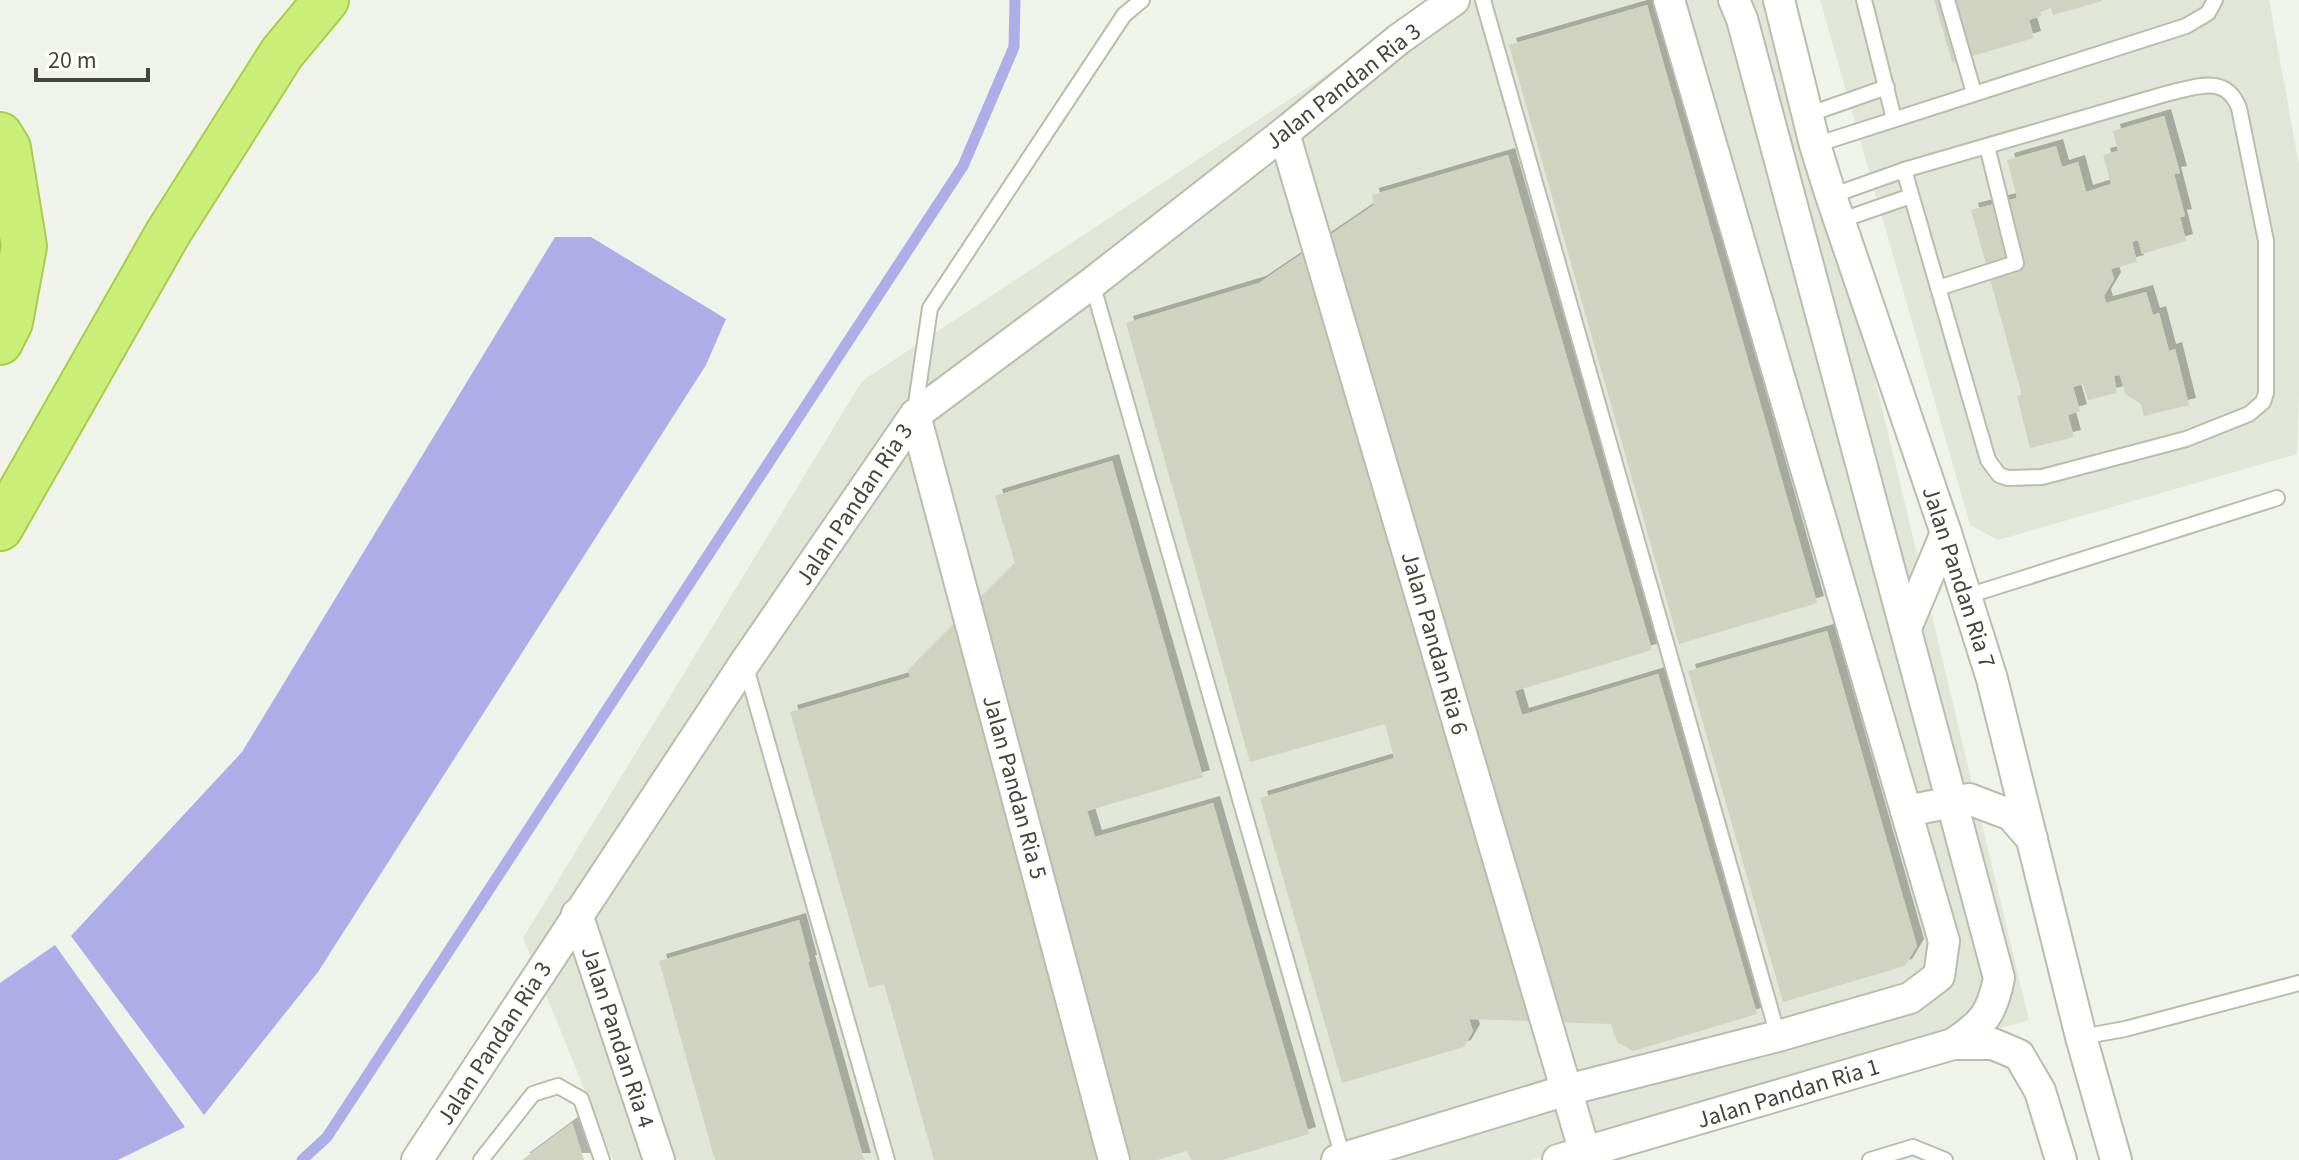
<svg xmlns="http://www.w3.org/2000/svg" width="2299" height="1160" font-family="'Source Sans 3',sans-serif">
<defs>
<filter id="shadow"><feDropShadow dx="7" dy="-7" stdDeviation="0" flood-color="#0004"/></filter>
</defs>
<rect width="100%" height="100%" fill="#f0f3e9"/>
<g fill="#e2e6d8">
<path d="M1440,0H1784L2029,1020L1532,1160H613L523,938L862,381Z"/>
<path d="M1820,0H2269L2299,165V391L2297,454L1998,540L1970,525Z"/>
</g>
<g fill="#afade8">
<path d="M555,237H591L726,319L706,365L318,972L204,1115L71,936L242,752Z"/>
<path d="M55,945L185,1127L118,1160H0V983Z"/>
</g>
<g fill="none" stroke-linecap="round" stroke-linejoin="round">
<path stroke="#afade8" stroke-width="11" d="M302,1160L327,1137L963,166L1014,47L1015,0"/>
</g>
<g fill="#cfd3c0" filter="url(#shadow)">
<path d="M1934,0H2102V1L2053,15L2051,8L2040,11L2041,16L2029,20L2034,38L1952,62Z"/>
<path d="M1647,5L1817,603L1679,644L1509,45Z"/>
<path d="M2164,116L2180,173L2174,174L2185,216L2180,217L2186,241L2142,254L2138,240L2132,242L2137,262L2111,269L2114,279L2104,296L2106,303L2146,292L2153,315L2159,313L2169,351L2175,349L2189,405L2144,416L2141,404L2125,394L2120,375L2114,376L2117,393L2088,400L2083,384L2073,387L2080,411L2068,415L2074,437L2030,448L2017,396L2022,395L1971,210L2017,198L2007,160L2056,146L2062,167L2078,162L2086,192L2111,184L2103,155L2118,151L2113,131Z"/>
<path d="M1508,155L1652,650L1515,691L1522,715L1658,674L1757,1014L1633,1051L1617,1042L1611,1024L1469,1019L1473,1031L1464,1047L1342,1083L1260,798L1394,758L1385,724L1250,762L1126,323L1259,283L1374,205L1372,195Z"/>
<path d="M1112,461L1203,777L1087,811L1095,837L1213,803L1309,1134L1222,1160H1191L1187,1151L1157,1160H934L884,984L869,988L790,712L910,677L908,670L1015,563L995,496Z"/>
<path d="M1827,631L1917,946L1905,966L1783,1002L1688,671Z"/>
<path d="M799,920L810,962H808L864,1160H715L659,961Z"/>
<path d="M572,1123L584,1160H522Z"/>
</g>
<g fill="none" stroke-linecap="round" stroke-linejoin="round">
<g stroke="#b9bdad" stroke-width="18">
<g id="service">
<path d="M1483,0L1778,1036"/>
<path d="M1864,0L1894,119"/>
<path d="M1947,0L1974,93"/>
<path d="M1807,115L1887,87"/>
<path d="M1815,145L2186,26L2208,13L2215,0"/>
<path d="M1831,196L1904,170L2169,93C2197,87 2226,74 2239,108L2266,241V393L2263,402L2249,414L2186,439L2042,477L2008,478L1999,475L1988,460L1904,170"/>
<path d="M1839,221L1911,196"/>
<path d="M1092,283L1343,1158"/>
<path d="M1938,288L2016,263L1987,146"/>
<path d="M915,410L930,308L1124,15L1142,0"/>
<path d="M1967,596L2277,498"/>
<path d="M745,664L887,1160"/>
<path d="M2081,1037L2125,1029L2299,983"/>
<path d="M481,1160L533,1094L558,1086L581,1099L602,1160"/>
<path d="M1870,1160L1913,1147L1945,1160"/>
</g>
</g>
<g stroke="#b9bdad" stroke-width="34">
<g id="minor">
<path d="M1734,0L1742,19L1999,978C1992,1014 1983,1024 1953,1044"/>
<path d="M1779,0L1815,145L1831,196L1946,533L1992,679L2081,1037L2116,1160"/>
<path d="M1284,133L1585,1153"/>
<path d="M915,415L1114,1160"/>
<path d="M1906,628L1946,533"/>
<path d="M1906,811L1969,799L2011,815L2032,839"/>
<path d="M577,914L659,1160"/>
<path d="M417,1160L744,664L915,415L1092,283L1284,133L1399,39L1454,0"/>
<path d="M1337,1160L1567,1090L1778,1036L1910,998L1939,976L1944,941L1669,0"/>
<path d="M1558,1160L1953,1044H1993L2019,1055L2040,1091L2061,1160"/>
</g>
</g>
<g stroke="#aacc4a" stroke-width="48">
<g id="motorway">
<path d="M0,135L8,148L24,246L10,322L0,342"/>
<path d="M0,528L168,233L282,53L326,0"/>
</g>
</g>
<use href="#service" stroke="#fff" stroke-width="14"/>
<use href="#minor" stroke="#fff" stroke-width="30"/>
<use href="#motorway" stroke="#cbee79" stroke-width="44"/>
</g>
<g text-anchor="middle" stroke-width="7" stroke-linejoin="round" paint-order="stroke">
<g font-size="24" fill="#434638" stroke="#fff">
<text transform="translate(1343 86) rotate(-38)" y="8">Jalan Pandan Ria 3</text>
<text transform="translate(854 504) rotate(-56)" y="8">Jalan Pandan Ria 3</text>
<text transform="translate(1959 577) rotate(72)" y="8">Jalan Pandan Ria 7</text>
<text transform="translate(1435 643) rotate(74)" y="8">Jalan Pandan Ria 6</text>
<text transform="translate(1015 787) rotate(75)" y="8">Jalan Pandan Ria 5</text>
<text transform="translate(618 1037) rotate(72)" y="8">Jalan Pandan Ria 4</text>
<text transform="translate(494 1043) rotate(-57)" y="8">Jalan Pandan Ria 3</text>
<text transform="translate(1788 1093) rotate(-17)" y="8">Jalan Pandan Ria 1</text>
</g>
</g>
<path d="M36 68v12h112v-12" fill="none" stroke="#434638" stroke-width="4"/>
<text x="48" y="68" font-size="24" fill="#434638" stroke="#ffffff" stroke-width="6" paint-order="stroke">20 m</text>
</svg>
